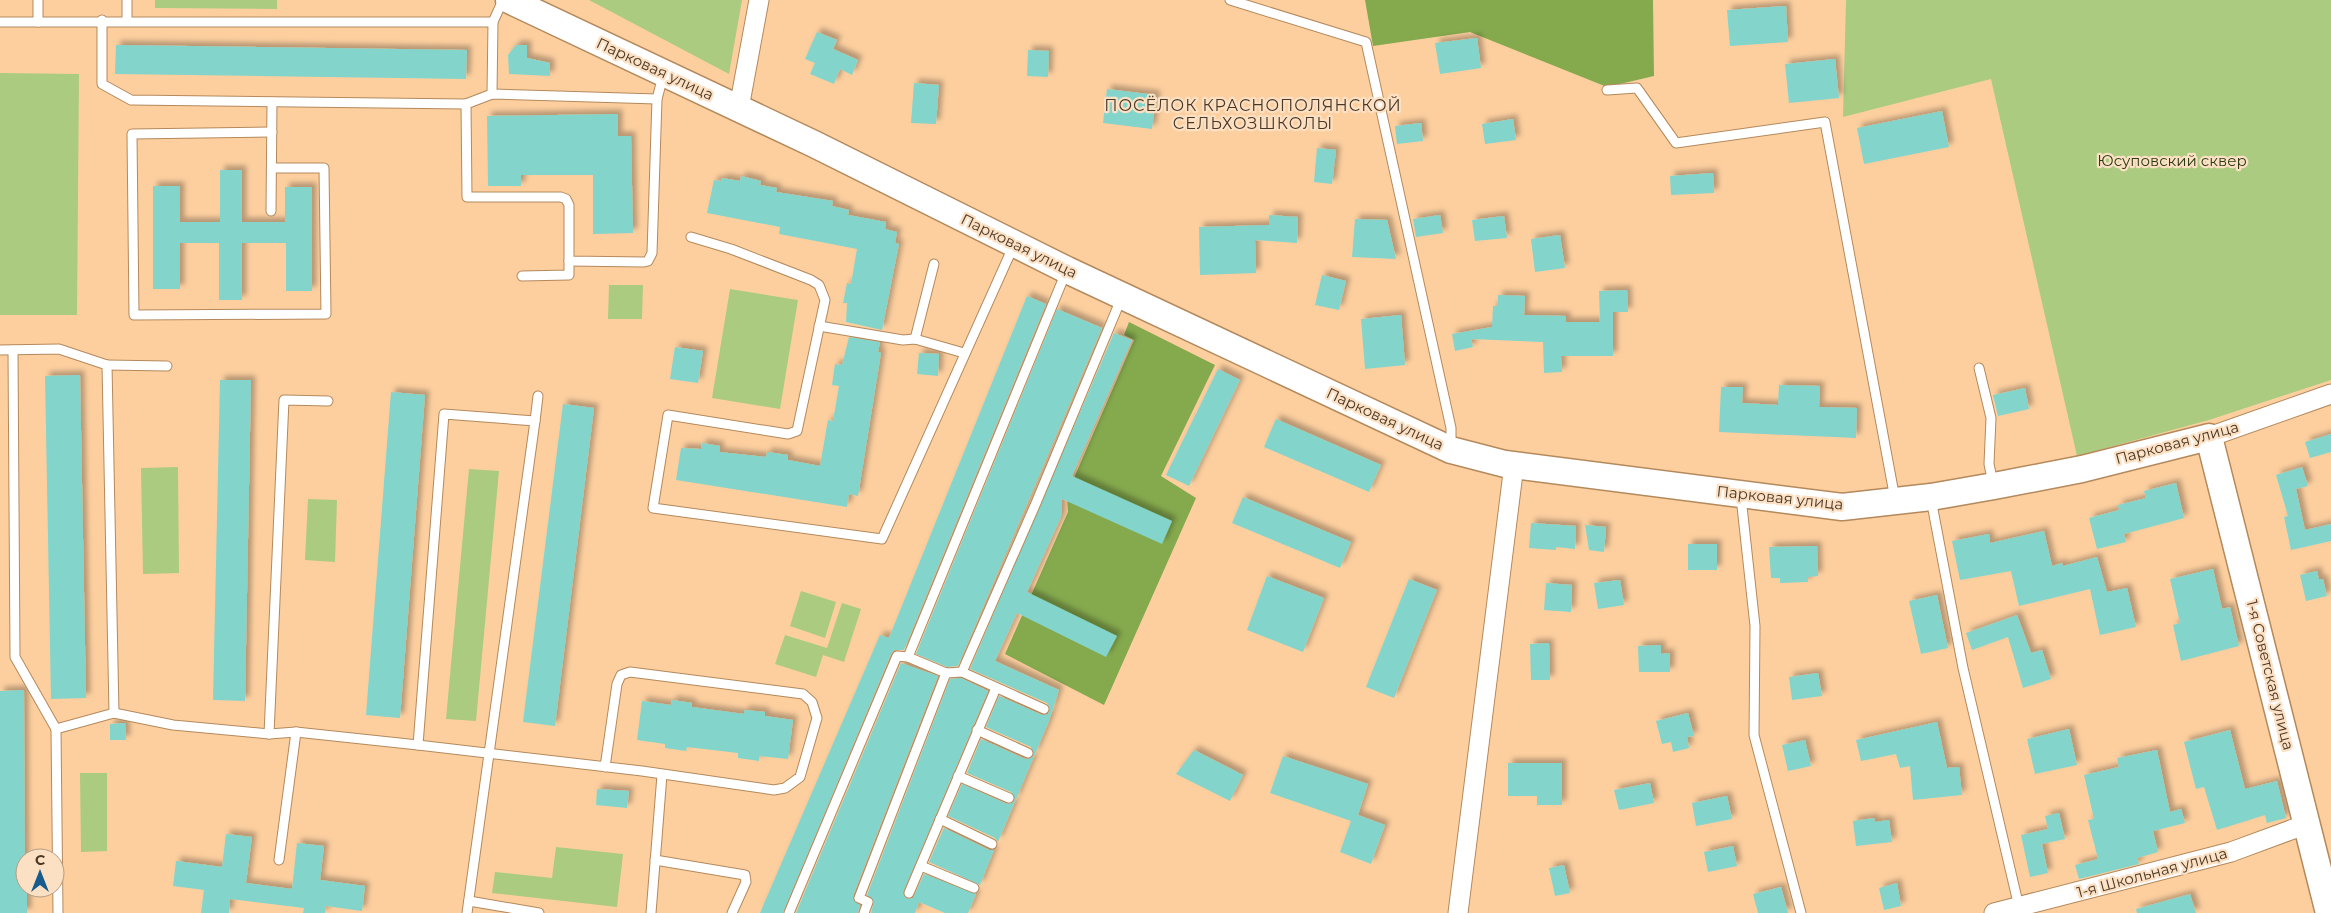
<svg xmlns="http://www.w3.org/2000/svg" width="2331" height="913" font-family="Montserrat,sans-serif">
<defs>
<filter id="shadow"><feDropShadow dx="4.5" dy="-4.5" stdDeviation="2.5" flood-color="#0004"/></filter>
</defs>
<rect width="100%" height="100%" fill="#fdcf9f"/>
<g fill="#abcb80">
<path d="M155,0H277V9L155,8Z"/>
<path d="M589,0H742L729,74Z"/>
<path d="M1846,0H2331V380L2209,420L2077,456L1991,79L1843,117Z"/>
<path d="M0,73L79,74L77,315H0Z"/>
<path d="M609,285H643L642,319H608Z"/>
<path d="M730,289L798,300L780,409L712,398Z"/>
<path d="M178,467L179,573L143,574L141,468Z"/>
<path d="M469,469L499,471L476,721L446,719Z"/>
<path d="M308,499L337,500L335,562L305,560Z"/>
<path d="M801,591L836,602L825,638L790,626Z"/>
<path d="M842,603L861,609L844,662L823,655L816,677L775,664L785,635L827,648Z"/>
<path d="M80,773H107V851L81,852Z"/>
<path d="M556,847L623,854L617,907L492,893L495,872L552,878Z"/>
</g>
<g fill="#85a94d">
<path d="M1365,0H1653L1654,76L1607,87L1470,32L1373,46Z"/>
<path d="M1129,322L1215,365L1161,476L1196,498L1104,705L1005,654L1068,512L1067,494L1134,340L1124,335Z"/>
</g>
<g fill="#83d5cc" filter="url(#shadow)">
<path d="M1786,6L1788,42L1730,46L1727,10Z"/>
<path d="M817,32L837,40L833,49L858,60L852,75L840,69L834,84L810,74L815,63L805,59Z"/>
<path d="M1477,38L1481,68L1440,74L1435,43Z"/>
<path d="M116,45L467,50L466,79L115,74Z"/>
<path d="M516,45H527V58L550,63V76L509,74L508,55Z"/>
<path d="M1028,50L1049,51L1048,77L1027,76Z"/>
<path d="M1835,59L1839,98L1789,103L1785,64Z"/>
<path d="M914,83L939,85L936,124L911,123Z"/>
<path d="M1107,89L1156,95L1152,129L1103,123Z"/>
<path d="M1942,111L1949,147L1864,164L1857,128Z"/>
<path d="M618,114V136H631L633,233L593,234V175H521V186H488L487,116Z"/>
<path d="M1513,119L1516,140L1485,144L1482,124Z"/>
<path d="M1421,123L1423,141L1397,144L1395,126Z"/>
<path d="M1317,148L1336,150L1332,184L1314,182Z"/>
<path d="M220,170H242V222H285V187H312V291H286V243H242V300H219V243H180V289H153V186H180V222H220Z"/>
<path d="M1713,173L1714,193L1671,195L1670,176Z"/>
<path d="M741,176L761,181L760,185L777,188L776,192L833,201L832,206L849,210L848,215L886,222L885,229L897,232L895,243L899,244L882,330L846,322L847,303H843L847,283L851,284L857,249L779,234L780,227L707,213L714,180L721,181L722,178L740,181Z"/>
<path d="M1269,215L1298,217L1297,243L1255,240L1256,273L1200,275L1199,227L1269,225Z"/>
<path d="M1440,215L1443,233L1416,237L1413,219Z"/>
<path d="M1504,216L1507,238L1475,241L1472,220Z"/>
<path d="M1355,219L1387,220L1396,259L1352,257Z"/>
<path d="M1560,235L1565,268L1535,272L1531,239Z"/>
<path d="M1322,275L1346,281L1339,310L1315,305Z"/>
<path d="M1627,290L1628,312H1613V356H1561L1562,372L1544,373L1543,342L1471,339L1473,347L1455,351L1452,334L1492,327L1493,306H1498V295L1525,296L1524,315L1566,316V322H1600L1599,291Z"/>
<path d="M1027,296L1046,304L904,650H894L891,654L783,913H760L880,635L889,638Z"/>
<path d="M1057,309L1102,328L958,666L947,667L916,654Z"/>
<path d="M1401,315L1405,365L1365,369L1361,319Z"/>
<path d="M1114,333L1132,340L1072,476L1172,521L1162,544L1062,499L1061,517L1027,592L1117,636L1106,657L1017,613L995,661L1059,690L1049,721L998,842L995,838L948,816L962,784L1007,804L1012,803L1015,800L1011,792L967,773L981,739L1025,759L1031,758L1034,755L1031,747L986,727L999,696L1042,715L1048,714L1050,708L1047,703L970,669Z"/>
<path d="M849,337L880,342L878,352L881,353L858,496L849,494L847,507L676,480L681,448L701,449L702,443L720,446L719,452L766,457L767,452L788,455V460L820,466L828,420L833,421L839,386L832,385L835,364L842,365Z"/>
<path d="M675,347L703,351L698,383L670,379Z"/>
<path d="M919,353L939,354L938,376L917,374Z"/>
<path d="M1218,369L1240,380L1189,486L1166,475Z"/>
<path d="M80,375L86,698L51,699L45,376Z"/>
<path d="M220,380H251L245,701L213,700Z"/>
<path d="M1779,385L1820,386L1819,407L1857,408L1856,438L1719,432L1721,387H1743L1742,403L1778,405Z"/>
<path d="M2025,388L2029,409L1998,416L1993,395Z"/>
<path d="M391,392L425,395L400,718L366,715Z"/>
<path d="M563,404L594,408L555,726L523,722Z"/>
<path d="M1276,419L1381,465L1369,492L1264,447Z"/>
<path d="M2331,434V452L2310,458L2305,442Z"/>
<path d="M2302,467L2308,486L2296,489L2305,530L2331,524V541L2291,550L2284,517L2288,516L2276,475Z"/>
<path d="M2176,483L2184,518L2124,534L2126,542L2097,549L2089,518L2119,510L2118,505L2146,498L2144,491Z"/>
<path d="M1243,497L1351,542L1340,568L1232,523Z"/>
<path d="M1531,523L1576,526L1575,549L1556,547V550L1529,548Z"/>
<path d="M1585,525L1606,527L1604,552L1589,550Z"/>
<path d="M2044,531L2052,566L2062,563L2063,566L2097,557L2107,592L2127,588L2136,627L2100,635L2090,589L2019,606L2011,571L1960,580L1952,541L1989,534L1990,543Z"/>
<rect x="1688" y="544" width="29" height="26"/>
<path d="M1817,546L1818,576L1808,577V582L1780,583V578H1771L1769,547Z"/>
<path d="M2213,569L2222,609L2230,607L2239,646L2181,661L2173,625L2180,623L2170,579Z"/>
<path d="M2317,571L2319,580L2323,579L2327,596L2306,601L2300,575Z"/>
<path d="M1267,576L1324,598L1303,652L1247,630Z"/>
<path d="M1409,579L1437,590L1394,698L1366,687Z"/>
<path d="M1620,580L1624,605L1598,609L1594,583Z"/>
<path d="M1546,583L1572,585L1571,612L1544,610Z"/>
<path d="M1937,595L1948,648L1921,654L1909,601Z"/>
<path d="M2017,615L2031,653L2042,650L2051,679L2023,688L2008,637L1972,650L1966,633Z"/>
<path d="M1549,643L1550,680H1531L1530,644Z"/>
<path d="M1661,645V654L1670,653V672H1639L1638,646Z"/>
<path d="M901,663L938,676L853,896L854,901L860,905L858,913H796Z"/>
<path d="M1818,673L1822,696L1792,700L1789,677Z"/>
<path d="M961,678L988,691L903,893L907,899L913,898L924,874L976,894L974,899L968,913H945L919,902L915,913H871L874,901L867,895L950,679Z"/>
<path d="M24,690L25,888H27V913H0V691Z"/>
<path d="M672,700L692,703V707L744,714V710L755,711L765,712V716L793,720L788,759L759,756V761L738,758V753L687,747L686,751L665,748V744L637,740L642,701L671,705Z"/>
<path d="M1688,713L1694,736L1687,737L1689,748L1673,752L1671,742L1662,744L1656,721Z"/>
<path d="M1937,722L1947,768L1959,767L1962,795L1913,800L1910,766L1900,768L1896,754L1861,761L1856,740Z"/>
<path d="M125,723L126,740H110V724Z"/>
<path d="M2069,729L2077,765L2035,774L2027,739Z"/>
<path d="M2230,730L2245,789L2277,781L2286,818L2267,823L2265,815L2217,830L2204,787L2196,789L2184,742Z"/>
<path d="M1805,740L1811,766L1788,771L1782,745Z"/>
<path d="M1194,750L1243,775L1230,801L1176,774Z"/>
<path d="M2157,750L2170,812L2181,809L2185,823L2153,831L2158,852L2137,858L2139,864L2079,879L2075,865L2098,859L2088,820L2094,819L2084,775L2119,767L2117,758Z"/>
<path d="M1283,756L1368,784L1358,815L1385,825L1371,864L1340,852L1351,821L1270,793Z"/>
<path d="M1508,763H1562V805H1537V796H1508Z"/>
<path d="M1650,783L1654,803L1619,810L1614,790Z"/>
<path d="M597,789L629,791L627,808L596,805Z"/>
<path d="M1727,796L1732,819L1696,826L1692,803Z"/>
<path d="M2059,813L2065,839L2042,844L2048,873L2030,877L2021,835L2048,829L2045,816Z"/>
<path d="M1874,818L1875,822L1889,820L1892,842L1856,846L1853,821Z"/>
<path d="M944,828L989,850H994L980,885L929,862Z"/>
<path d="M226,834L252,837L246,883L292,889L297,843L324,846L320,880L365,886L362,911L326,906L325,913H303L304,908L230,899L229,913H201L204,890L173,886L176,861L222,867Z"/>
<path d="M1733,846L1737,866L1708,872L1704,852Z"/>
<path d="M1564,865L1570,893L1555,896L1549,868Z"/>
<path d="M1897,883L1901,906L1884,910L1879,888Z"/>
<path d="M1781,887L1788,913H1758L1753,894Z"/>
<path d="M2190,894L2196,913H2137L2136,909Z"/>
</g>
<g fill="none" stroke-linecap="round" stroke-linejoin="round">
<g stroke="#b4895c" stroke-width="11">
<g id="lane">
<path d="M38,0V22"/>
<path d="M1230,0L1366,42L1451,428V445"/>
<path d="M102,20V84L131,100L466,104L492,94L657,99"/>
<path d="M127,20V0"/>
<path d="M0,22H493"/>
<path d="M1607,90L1637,88L1676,143L1825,122L1895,499"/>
<path d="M492,94L493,22L503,0"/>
<path d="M466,104L467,197H561L566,199L569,205V261L644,262L648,261L652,253L657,99L663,76"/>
<path d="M272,168H324L326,314L134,315L132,134L272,132"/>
<path d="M271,211L272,102"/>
<path d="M691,237L731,249L811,280L819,285L825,300L797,431L788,434L668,415L653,508L882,539L1013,247"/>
<path d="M522,276L569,275V261"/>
<path d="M819,326L903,340L915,339L964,353"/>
<path d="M915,339L934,264"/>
<path d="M0,350L59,349L107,365L114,713"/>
<path d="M13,350L15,657L56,729L114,713L173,725L269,734L296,732L418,745L642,771L774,790L785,788L800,777L817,718L812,702L803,694L630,672L621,675L617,684L605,767"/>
<path d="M107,365L167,366"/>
<path d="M1979,368L1991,418L1989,464L1993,483"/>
<path d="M535,421L538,396"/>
<path d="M1741,497L1755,626L1754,735L1801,913"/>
<path d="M1931,499L1963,668L2019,907"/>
<path d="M908,657L1066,272"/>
<path d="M962,672L1044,709"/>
<path d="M946,673L962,672L1036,503L1121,299"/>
<path d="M56,729L58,913"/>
<path d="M977,730L1028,753"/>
<path d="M269,734L284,400L328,401"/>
<path d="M418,745L444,414L535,421L467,913"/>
<path d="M958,776L1009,798"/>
<path d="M940,819L992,844"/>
<path d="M279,860L296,732"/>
<path d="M655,860L745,875L746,882L732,913"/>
<path d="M921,866L974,888"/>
<path d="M909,893L996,688"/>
<path d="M469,901L539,913"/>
<path d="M651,913L662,775"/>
<path d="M789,913L897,656L908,657L946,673L859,898L868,902L864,913"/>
</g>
</g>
<g stroke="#b4895c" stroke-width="21">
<g id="street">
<path d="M739,108L759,0"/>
<path d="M2209,437L2331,394"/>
<path d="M1458,913L1514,465"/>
<path d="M1994,913L2231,852L2307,824"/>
</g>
</g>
<g stroke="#b4895c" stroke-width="29">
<path id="secondary" d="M509,0L814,144L1067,270L1451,450L1505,464L1842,507L1931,497L1994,486L2082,469L2209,437L2329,913"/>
</g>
<use href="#lane" stroke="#fff" stroke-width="9"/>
<use href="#street" stroke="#fff" stroke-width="19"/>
<use href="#secondary" stroke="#fff" stroke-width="26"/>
</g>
<g text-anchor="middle" stroke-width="4.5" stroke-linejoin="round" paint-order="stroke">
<g font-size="15" fill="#4a3724" stroke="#fce0c4">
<text transform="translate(655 69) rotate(25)" y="5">Парковая улица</text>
<text transform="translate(1019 246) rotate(26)" y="5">Парковая улица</text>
<text transform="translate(1385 419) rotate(25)" y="5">Парковая улица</text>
<text transform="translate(2177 443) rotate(-15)" y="5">Парковая улица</text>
<text transform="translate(1780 498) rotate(6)" y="5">Парковая улица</text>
<text transform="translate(2270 675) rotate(76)" y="5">1-я Советская улица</text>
<text transform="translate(2152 873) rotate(-15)" y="5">1-я Школьная улица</text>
</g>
<g font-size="15" fill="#2b3a13" stroke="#fce0c4">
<text x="2172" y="166">Юсуповский сквер</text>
</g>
<g font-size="16" letter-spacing="1" fill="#4a3724" stroke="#fce0c4">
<text x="1253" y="111">ПОСЁЛОК КРАСНОПОЛЯНСКОЙ<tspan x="1253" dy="18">СЕЛЬХОЗШКОЛЫ</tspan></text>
</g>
</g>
<g transform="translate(40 873)"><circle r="24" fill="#fce0c4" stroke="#b59c84"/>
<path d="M0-4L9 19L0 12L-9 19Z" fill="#165a8e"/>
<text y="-8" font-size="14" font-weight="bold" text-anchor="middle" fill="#4a3724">С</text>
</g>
</svg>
